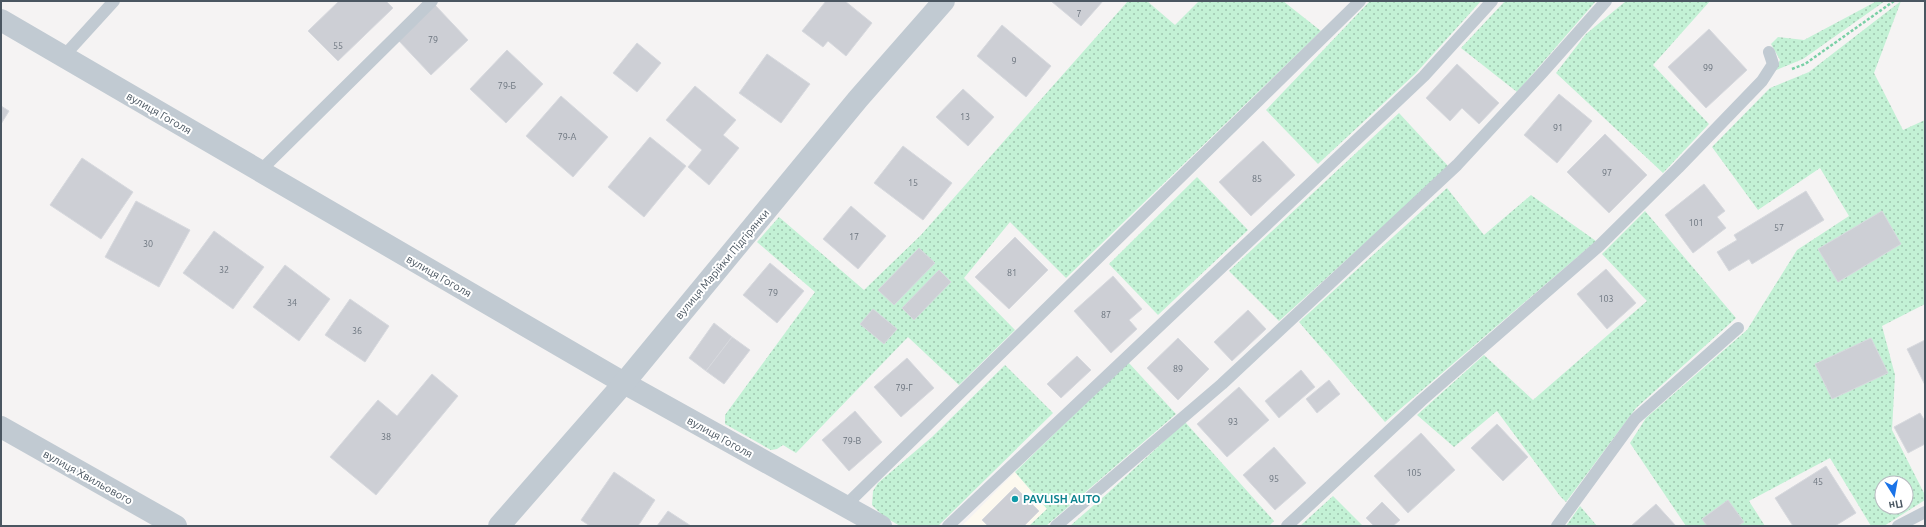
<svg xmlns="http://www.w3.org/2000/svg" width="1926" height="527" font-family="Ubuntu,sans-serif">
<defs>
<pattern id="grass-dots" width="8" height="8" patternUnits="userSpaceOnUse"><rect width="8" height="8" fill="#c3f1d5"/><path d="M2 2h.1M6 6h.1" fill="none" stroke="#a0c6b0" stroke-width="1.8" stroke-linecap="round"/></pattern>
</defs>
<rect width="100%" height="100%" fill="#f5f3f3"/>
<path fill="#fdf9ef" d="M1015,472L1047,509L1029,526H962Z"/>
<g fill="url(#grass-dots)" fill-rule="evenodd">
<path d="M1128,1H1147L1175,25L1199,1H1283L1321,31L1066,278L1010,222L964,278L1015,330L959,385L908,337L796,453L783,445L777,449L771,450L725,424V415L815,292L757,242L779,217L864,290L921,235Z"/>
<path d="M1370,1H1481L1416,73L1318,164L1266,110Z"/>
<path d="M1505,1H1596L1517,92L1461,48Z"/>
<path d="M1626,1H1710L1653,65L1709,124L1663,173L1556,73L1586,34Z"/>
<path d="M1877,1H1885L1803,59L1774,71L1780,60L1771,44L1778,37L1804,40Z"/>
<path d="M1901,1L1874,73L1903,130L1925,120V304L1882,326L1895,375L1892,430L1925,495V500L1884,526H1871L1830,458L1749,501L1765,526H1686L1630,443L1646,418L1747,330L1797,250L1849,216L1820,168L1758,210L1712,147L1770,88L1809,72ZM1882,483H1906V507H1882Z"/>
<path d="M1399,113L1449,167L1279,321L1229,271Z"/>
<path d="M1197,177L1248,230L1158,315L1109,264Z"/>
<path d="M1447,188L1484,235L1531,195L1596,241L1385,422L1299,322Z"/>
<path d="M1645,211L1736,318L1636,408L1566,502L1560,496L1497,411L1454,447L1417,415L1484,355L1533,400L1647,301L1602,254Z"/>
<path d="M1128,362L1176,414L1046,526H1029L1047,509L1015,472Z"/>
<path d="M1005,365L1053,413L938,526H900L883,516L872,505L873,491L878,483L932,437Z"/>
<path d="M1185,422L1274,521L1269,526H1070L1109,492Z"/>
<path d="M1333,496L1363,526H1300Z"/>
<path d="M1580,506L1597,526H1566Z"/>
</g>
<g fill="#cdcfd5" stroke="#d7d9de">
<path d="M339,1H386L393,8L338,61L308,31Z"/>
<path d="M826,1H845L872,23L846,56L828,41L823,47L802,31Z"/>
<path d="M1051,1H1103L1081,26Z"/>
<path d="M435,5L468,40L431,75L399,41Z"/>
<path d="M1002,25L1051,66L1026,97L977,56Z"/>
<path d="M1709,29L1747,70L1706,108L1668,67Z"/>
<path d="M637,43L661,63L637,92L613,73Z"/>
<path d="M507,50L543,84L506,123L470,89Z"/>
<path d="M767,54L810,84L781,123L739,93Z"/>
<path d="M1457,64L1499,103L1479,124L1462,108L1450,121L1426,98Z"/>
<path d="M695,86L736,120L723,135L739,148L709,185L688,167L702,150L666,120Z"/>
<path d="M963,89L994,117L968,146L936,117Z"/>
<path d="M1559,94L1592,121L1557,163L1524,135Z"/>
<path d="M561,96L608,137L573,177L526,136Z"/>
<path d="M1,106L9,111L1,124Z"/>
<path d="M1605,134L1647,175L1609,213L1567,172Z"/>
<path d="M650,137L686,166L644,217L608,187Z"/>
<path d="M1263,141L1295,175L1251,216L1219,182Z"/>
<path d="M903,146L952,183L923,220L874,183Z"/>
<path d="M82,158L133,192L101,239L50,205Z"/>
<path d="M1704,184L1725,211L1717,217L1726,228L1693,253L1665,215Z"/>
<path d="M1806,191L1824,220L1752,264L1749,259L1729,271L1717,252L1737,240L1734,235Z"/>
<path d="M136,201L190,230L159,287L105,257Z"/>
<path d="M851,206L886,236L858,269L823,239Z"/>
<path d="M1882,211L1901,244L1838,282L1818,249Z"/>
<path d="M214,231L264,267L233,309L183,273Z"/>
<path d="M1015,237L1048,270L1009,309L975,277Z"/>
<path d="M919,248L935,263L894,305L878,290Z"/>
<path d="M770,263L804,291L777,323L743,295Z"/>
<path d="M285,265L330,299L299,341L253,307Z"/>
<path d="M1606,269L1636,303L1607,329L1577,294Z"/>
<path d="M939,270L951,282L914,320L902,308Z"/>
<path d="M1113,276L1142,309L1129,320L1137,329L1111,353L1074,311Z"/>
<path d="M350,299L389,326L365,362L325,335Z"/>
<path d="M873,309L897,329L884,344L860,324Z"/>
<path d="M1248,310L1266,329L1232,361L1214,342Z"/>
<path d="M714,323L732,337L706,371L689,358Z"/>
<path d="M732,337L750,350L724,384L706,371Z"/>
<path d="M1178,338L1209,369L1178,400L1147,368Z"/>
<path d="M1871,338L1888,373L1832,399L1815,364Z"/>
<path d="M1925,340V385L1907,349Z"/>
<path d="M1077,356L1091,370L1061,398L1047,384Z"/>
<path d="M907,358L934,388L901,417L874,387Z"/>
<path d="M1301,370L1315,387L1279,418L1265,401Z"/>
<path d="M432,374L458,396L376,495L330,457L378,400L397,416Z"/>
<path d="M1329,380L1340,394L1317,413L1306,399Z"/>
<path d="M1239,387L1269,420L1227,457L1197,424Z"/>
<path d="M855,411L882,442L849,471L822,440Z"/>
<path d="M1920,413L1925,421V444L1908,453L1894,427Z"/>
<path d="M1497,424L1528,457L1503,481L1471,448Z"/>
<path d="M1421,433L1455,470L1408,513L1374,476Z"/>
<path d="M1274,447L1306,483L1275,510L1243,475Z"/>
<path d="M1826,466L1856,513L1835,526H1793L1775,498Z"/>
<path d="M614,472L655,500L638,526H590L581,520Z"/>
<path d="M1015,487L1039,511L1024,526H988L982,520Z"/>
<path d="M1728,500L1744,522L1738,526H1707L1702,519Z"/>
<path d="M1382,502L1400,520L1393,526H1374L1366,518Z"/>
<path d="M1656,504L1676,526H1631Z"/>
<path d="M668,511L691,526H657Z"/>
</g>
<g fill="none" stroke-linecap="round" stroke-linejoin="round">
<path stroke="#7ad0a6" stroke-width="2.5" stroke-dasharray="3 2" stroke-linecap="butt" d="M1792,69L1805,64L1894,1"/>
<g stroke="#c1cad2" stroke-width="12">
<path d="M63,57L114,1"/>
<path d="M260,171L432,1"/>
<path d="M845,506L1360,1"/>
<path d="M948,526L1424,76L1492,1"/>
<path d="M1056,526L1222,384L1457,165L1543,72L1606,1"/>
<path d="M1287,526L1421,401L1599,246L1678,168L1762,81L1773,64L1769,52"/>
<path d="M1557,526L1635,419L1738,328"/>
<path d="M1898,526L1925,512"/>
</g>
<g stroke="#c1cad2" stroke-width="22">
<path d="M1,20L624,383L881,526"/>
<path d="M1,427L176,526"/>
<path d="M499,526L624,383L858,99L944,1"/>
</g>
</g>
<circle fill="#0f9aa8" stroke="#fff" stroke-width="1.5" cx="1015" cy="499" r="4"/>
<g text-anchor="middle" stroke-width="4" stroke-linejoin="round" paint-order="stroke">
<g font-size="9" fill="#6b747e">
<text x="1079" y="17">7</text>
<text x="433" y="43">79</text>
<text x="338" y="49">55</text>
<text x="1014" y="64">9</text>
<text x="1708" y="71">99</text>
<text x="507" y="89">79-Б</text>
<text x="965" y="120">13</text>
<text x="1558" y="131">91</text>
<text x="567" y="140">79-А</text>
<text x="1607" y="176">97</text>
<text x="1257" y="182">85</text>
<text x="913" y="186">15</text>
<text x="1696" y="226">101</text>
<text x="1779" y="231">57</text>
<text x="854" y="240">17</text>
<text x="148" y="247">30</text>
<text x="224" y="273">32</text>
<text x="1012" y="276">81</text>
<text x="773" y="296">79</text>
<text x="1606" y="302">103</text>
<text x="292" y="306">34</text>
<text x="1106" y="318">87</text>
<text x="357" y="334">36</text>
<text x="1178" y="372">89</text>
<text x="904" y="391">79-Г</text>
<text x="1233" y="425">93</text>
<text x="386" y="440">38</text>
<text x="852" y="444">79-В</text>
<text x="1414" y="476">105</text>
<text x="1274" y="482">95</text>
<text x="1818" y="485">45</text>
</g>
<g font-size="11" fill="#4a5661" stroke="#fff">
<text transform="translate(159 113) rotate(30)" y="4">вулиця Гоголя</text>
<text transform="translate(722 264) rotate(-50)" y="4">вулиця Марійки Підгірянки</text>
<text transform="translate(439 276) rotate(30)" y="4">вулиця Гоголя</text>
<text transform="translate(720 437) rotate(29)" y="4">вулиця Гоголя</text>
<text transform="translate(88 477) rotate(29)" y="4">вулиця Хвильового</text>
</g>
<g font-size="11" font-weight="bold" fill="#0d838f" stroke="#fff" text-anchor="start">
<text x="1023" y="503">PAVLISH AUTO</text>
</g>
</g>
<rect width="1926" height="527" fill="none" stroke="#4a5661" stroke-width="4"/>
<g transform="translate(1894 495) rotate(169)"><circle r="19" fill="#ffffff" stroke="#b7bbc0"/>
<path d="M0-3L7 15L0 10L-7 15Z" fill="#1a73e8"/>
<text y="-6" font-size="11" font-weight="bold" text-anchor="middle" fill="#4a5661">Пн</text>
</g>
</svg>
